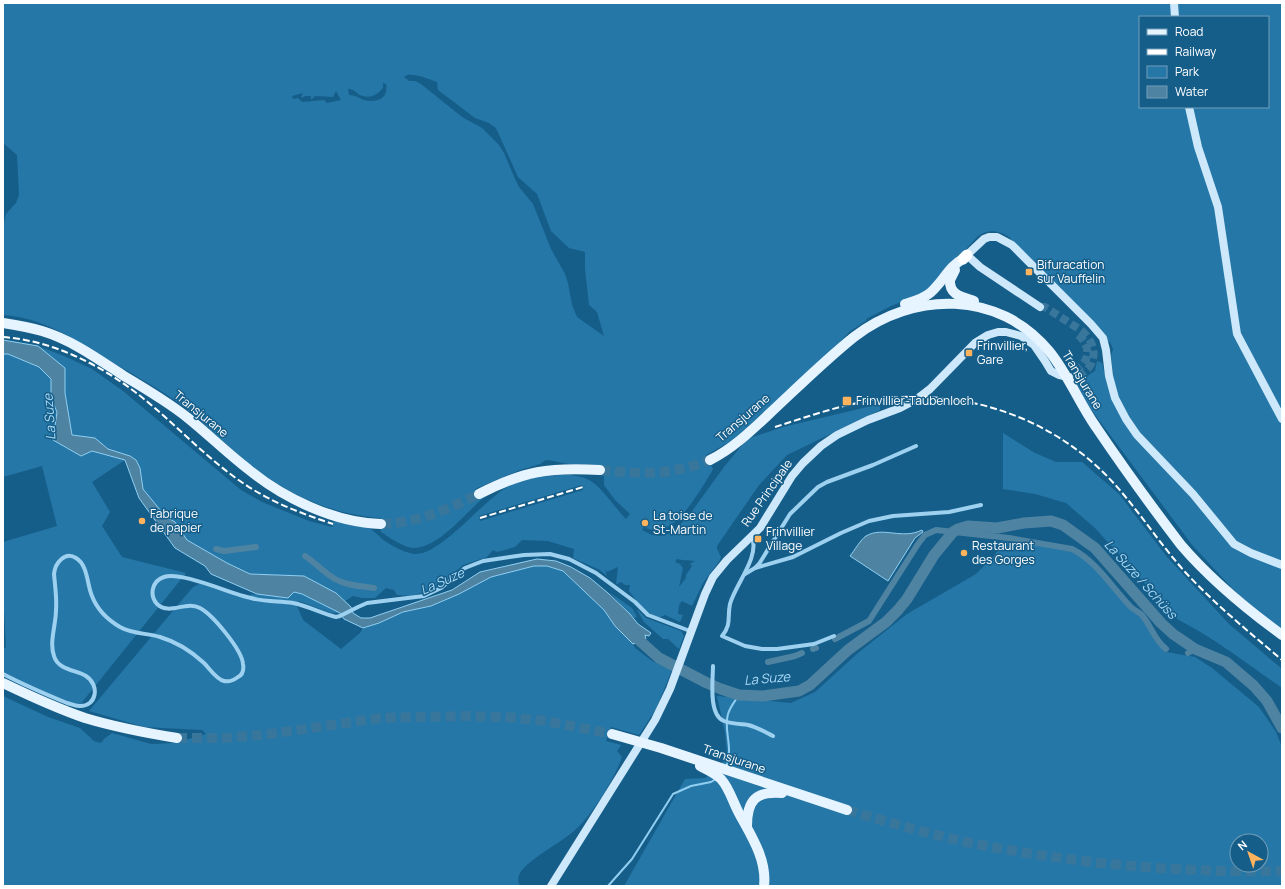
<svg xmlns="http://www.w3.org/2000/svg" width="1285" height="889" font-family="Manrope,sans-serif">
<rect width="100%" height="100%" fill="#165e8a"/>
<g fill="#2577a7" fill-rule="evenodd">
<path d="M3,3H1282V642L1193,546L1084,400L1075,384L1095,371L1097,361L1102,363L1107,382L1113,376L1111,356L1113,349L1110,342H1108L1009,237C998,230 988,229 977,237L928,291L891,306L866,319L867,320L849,332L833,350L735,439L706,455L713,469L711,473C700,490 681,526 659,530C654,531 648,529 644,527L642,530L652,535L661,536L673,532L678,527L690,514L724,467L747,439L783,427L880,404V410L787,455L759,485L717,546V549L721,557L720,560L703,583L692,606L682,601L679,605L678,614L683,615L680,622L665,615L658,618C645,612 637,602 629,591L630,585H625L621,582L617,584H616L618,567L607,572L605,569L607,576L600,570L573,558L574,549L548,541L522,540L515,547L497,552L493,550L487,557L463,565L441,585L424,592L412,596L397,595L394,590L386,588L375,598H362L353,596L345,601L336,593L304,576L250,574L227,563L187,540L175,522L166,517L143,489L140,468L136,460L130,456L108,449L95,438L72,435L65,393V368L38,346L64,356L92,369L123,391L241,490L262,502L309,521L332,527L334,520C342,522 366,525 372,530C375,532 378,535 381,538C388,544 406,554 416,554C444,553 484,498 511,485C523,479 537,477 550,476C562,474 577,474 589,480C600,485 616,509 626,519L630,514L615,500L604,485V476L599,474L600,465L569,464L548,460L544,461L540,464L520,470L475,489L480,497L487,495C467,510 441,547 414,548C405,548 388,537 381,532L380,527L381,518C338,515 296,499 261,473C234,453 211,429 185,408C158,387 126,371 97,353C68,335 38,317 3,315V228L6,214L16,203L19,195L17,155L3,143ZM1140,17H1268V107H1140ZM407,75C418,74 427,79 437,82L438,90L450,99L475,118L489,123L496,128L518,177L537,194L551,231L569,248L585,252V269L589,305L597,312L604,336L577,317L572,305L568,283L565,274L551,249L533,204L519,187L515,179L504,153L499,145L482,128L462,117L421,84L415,81H409L404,77ZM383,83L386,84C389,99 377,103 364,100C359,98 355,95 349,95L348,89C354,89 355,92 360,95C369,99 376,96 383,88ZM336,91L341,100L327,103L324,100L302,102L298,98L293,99L292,96L303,93L301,97L302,98L305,96H311V100L315,96L333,97ZM582,485L583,490L480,521L479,516ZM677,559C685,561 687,560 695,561L690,564L692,566L686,575V578L679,587L683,568L680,564L675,562Z"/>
<path d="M3,354H8L39,367L51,379V398L57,412L53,440L125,460L92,482L110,512L102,526L122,557L186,573L79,706L3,675V649L6,647L3,592V542L57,526L42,466L3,477Z"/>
<path d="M1003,433L1035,453L1056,462H1082L1119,494L1167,557L1229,624L1282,669V688C1248,664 1214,638 1177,619L1095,528L1066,503L1035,494L1003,489Z"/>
<path d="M1001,541L1064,548L1088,561L1099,571L1141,615L1154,640L1166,652L1195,657L1212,668L1259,707L1276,732L1282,747V886H624L685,779L705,778L717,771L727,754L725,733L717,696L791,703L815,692L858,653L907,614L976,574L994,556L1001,545ZM1237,841H1261V865H1237Z"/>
<path d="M534,566H547L563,571L604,610L615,626L632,642L635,648L652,661L672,670L656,709L639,735L611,727L606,741L621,745L617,751L622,757C615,778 591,817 574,831C559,844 535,855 522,870C518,875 517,880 520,886H3V696L48,717L80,728L94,741L101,743L104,739L112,733L151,744L175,743L206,734L202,730L144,727L89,711L193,587L203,582L245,595L257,594L288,598L294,592L302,594L340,613H331L299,601L297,606L303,620L341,649L360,633L363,628L379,623L403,612L431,606L459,594L491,577Z"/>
<path d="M609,592L632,608L637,617L634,618Z"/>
<path d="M637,610H638L646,618L681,631L684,636L679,649L668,639H663L644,622Z"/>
</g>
<g fill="#4f83a2" stroke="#90cff2">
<path d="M3,340L38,346L65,368V393L72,435L95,438L108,449L130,456L136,460L140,468L143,489L166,517L175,522L187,540L227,563L250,574L304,576L336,593L351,607L353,613L361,618H370L452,590L480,572L537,559L556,561L571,567L590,578L608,593L630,614L638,624L651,633L649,636L645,635L646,639L633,644L615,626L604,610L563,571L547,566H534L491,577L459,594L431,606L403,612L379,623L363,628L344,619L340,613L302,594L294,592L288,598L257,594L211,574L205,566L175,548L139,498L125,460L92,451L81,456L53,440L57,412L51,398V379L39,367L8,354H3Z"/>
<path d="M922,530L923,532L915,538L888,581L850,556C854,551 861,539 866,536C883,526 902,540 922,530Z"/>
</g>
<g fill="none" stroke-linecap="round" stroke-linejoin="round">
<g stroke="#90cff2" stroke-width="2">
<path d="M726,767C734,747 723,730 728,714C730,707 735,701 739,695"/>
<path d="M608,886L632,859L673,794L691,786L711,782L716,779"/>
</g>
<g stroke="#4f83a2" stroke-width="6">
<path d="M216,549L224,551L256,547"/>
<path d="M305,556C316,563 324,573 335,579C347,586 361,586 374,588"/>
<path d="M835,639L869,621L918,544L925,535L936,530L1009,538L1072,549C1096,561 1111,586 1129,605C1132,609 1137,611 1141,614C1152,626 1153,639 1166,649"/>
<path d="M813,649L816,648"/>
<path d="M1188,653L1195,649"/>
<path d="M768,662L795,656L802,653"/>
</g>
<path stroke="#4f83a2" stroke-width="11" d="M631,629L640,641L659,658L707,683L721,689L739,695L763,696L799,691L810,685L848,650L886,622L898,610L907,599L934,555L953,532L958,529L968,526L997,528L1024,523L1051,521L1063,525L1095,548L1161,623L1173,634L1195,649L1226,662L1254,686L1267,701L1282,728"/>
<g stroke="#39769c" stroke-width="8" stroke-dasharray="8 4" stroke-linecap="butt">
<path d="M1040,307H1045L1079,329C1100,343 1099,371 1072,377"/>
<path d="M1078,335C1089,343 1091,358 1080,367"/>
</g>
<g stroke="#39769c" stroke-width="10" stroke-dasharray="10 5" stroke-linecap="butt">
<path d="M600,470C644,474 668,476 710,460"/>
<path d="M381,524C421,522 443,511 479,494"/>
<path d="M177,738H225L270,734L380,718L466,716L505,717L546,721L612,734"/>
<path d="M847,810C891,823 936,836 981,845C1080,864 1181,873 1282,871"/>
</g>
<g stroke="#9ed1ef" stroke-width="4">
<path d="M752,537C760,557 735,585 730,604C727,617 732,624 722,636L745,646L762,649H777L814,644L834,636"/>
<path d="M755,568L793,557L841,533L869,521L893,516L949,512L981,505"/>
<path d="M745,574L755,568L759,564L790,514L818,487L827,482L873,465L916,446"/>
<path d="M713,666C713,679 708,715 724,721C731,724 740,724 748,725C757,727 765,732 773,736"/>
<path d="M3,674C24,685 45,694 67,703C71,704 75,706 79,706C97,707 100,685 86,676C76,670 58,670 54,656C49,642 56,625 56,610C57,598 55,586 54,574C55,563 65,551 76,558C88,565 87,585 92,596C97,609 108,620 120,627C132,634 147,633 160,637C177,642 191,651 204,663C210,669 216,679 224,681C228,682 234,680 238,677C242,675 244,670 243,664C242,650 213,615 200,608C186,600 170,616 157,604C149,595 152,581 164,577C181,571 231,594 251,598C264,602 279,601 293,603C308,606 321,613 336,617L340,616L358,607L367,603L424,596L441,588L465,568L483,561L524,555L550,554L569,559L596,573L635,602L648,615L690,631"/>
</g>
<g stroke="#cce8fa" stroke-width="8">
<path d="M1174,3L1175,17"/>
<path d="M1189,107L1198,147L1218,207L1237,334L1282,419"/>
<path d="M1040,307L980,267L967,255L984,239L989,237H997L1012,245L1091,324L1103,338L1106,350L1109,376L1115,398L1126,419L1137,435L1193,494L1234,544L1251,553L1282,565"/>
<path d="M551,886L655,720L670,689L705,594L713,577L727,560L760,528L792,476L803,463L821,446L837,435L868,420L900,408L917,399L930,389L975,343L988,335L998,332H1006L1021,336L1034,345L1045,361L1051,371L1059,375L1069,377"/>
</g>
<g stroke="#e6f4ff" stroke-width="10">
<path d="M955,270L950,280C949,295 962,297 974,301"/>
<path d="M905,304C914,301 923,299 930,293C943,282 949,266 963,259"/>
<path d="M3,323C16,325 29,327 42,331C72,340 98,359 124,376C146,389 168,402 188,418C208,434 227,453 248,469C283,498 335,523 381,524"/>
<path d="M710,460C732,449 750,432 768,415C796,389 824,361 854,337C913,291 999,290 1049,351C1068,374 1079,403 1096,427C1123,467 1152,507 1181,545C1211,580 1245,608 1282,635"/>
<path d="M479,494C524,471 549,467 600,470"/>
<path d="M3,683C30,696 56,708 85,718C115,727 146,733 177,738"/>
<path d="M612,734L661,748L847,810"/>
<path d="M700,766C707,770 715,773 721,779C730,789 733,803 740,815C752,837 767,860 764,886"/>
<path d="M747,826C747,800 756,791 782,793"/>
</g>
<path stroke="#fff" stroke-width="11" d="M963,259L967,255"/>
<g stroke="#fff" stroke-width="2" stroke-dasharray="7 3" stroke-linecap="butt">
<path d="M3,337C57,341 109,369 150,404C180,429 207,458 240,481C268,501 300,513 333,524"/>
<path d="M775,427C809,416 844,404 879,399C962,388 1048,416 1107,476C1136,506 1158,542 1186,573C1216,605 1249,632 1282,660"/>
<path d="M480,518L583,487"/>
</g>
</g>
<g fill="#ffb35c" stroke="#165e8a" stroke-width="1.5">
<rect x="1025" y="268" width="8" height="8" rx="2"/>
<rect x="965" y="349" width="8" height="8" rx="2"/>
<rect x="842" y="396" width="10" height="10" rx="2"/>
<circle cx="142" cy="521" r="4"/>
<circle cx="645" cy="523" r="4"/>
<rect x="754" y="535" width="8" height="8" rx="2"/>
<circle cx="964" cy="553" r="4"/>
</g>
<g text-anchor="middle" stroke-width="3" stroke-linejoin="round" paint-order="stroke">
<g font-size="12" fill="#fff" stroke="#165e8a" text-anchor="start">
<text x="1037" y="269">Bifuracation<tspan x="1037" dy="14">sur Vauffelin</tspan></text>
<text x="977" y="350">Frinvillier,<tspan x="977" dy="14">Gare</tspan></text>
<text x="856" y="405">Frinvillier-Taubenloch</text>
<text x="150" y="518">Fabrique<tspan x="150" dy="14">de papier</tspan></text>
<text x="653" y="520">La toise de<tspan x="653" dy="14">St-Martin</tspan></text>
<text x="766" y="536">Frinvillier<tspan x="766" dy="14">Village</tspan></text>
<text x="972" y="550">Restaurant<tspan x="972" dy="14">des Gorges</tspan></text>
</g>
<g font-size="12" fill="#fff" stroke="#165e8a">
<text transform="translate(1082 380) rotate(59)" y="4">Transjurane</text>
<text transform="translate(201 414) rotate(39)" y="4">Transjurane</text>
<text transform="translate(743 418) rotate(-41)" y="4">Transjurane</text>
<text transform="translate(767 493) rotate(-55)" y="4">Rue Principale</text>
<text transform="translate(734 759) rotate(19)" y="4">Transjurane</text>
</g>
<g font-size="13" font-style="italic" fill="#aadaf6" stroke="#165e8a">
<text transform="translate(49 417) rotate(-94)" y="5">La Suze</text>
<text transform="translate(1141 579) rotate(48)" y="5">La Suze / Schüss</text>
<text transform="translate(442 581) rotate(-24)" y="5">La Suze</text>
<text transform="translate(767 678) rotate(-5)" y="5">La Suze</text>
</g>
</g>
<rect width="1285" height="889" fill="none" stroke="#ffffff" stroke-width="8"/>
<rect x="1139" y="16" width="130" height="92" fill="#165e8a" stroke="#739eb9"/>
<rect x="1147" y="29" width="20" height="6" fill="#e6f4ff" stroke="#739eb9"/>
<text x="1175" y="36" font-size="12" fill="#ffffff">Road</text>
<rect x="1147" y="49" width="20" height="6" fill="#ffffff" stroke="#739eb9"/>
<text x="1175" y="56" font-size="12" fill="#ffffff">Railway</text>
<rect x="1147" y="66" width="20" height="12" fill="#2577a7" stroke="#739eb9"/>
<text x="1175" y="76" font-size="12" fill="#ffffff">Park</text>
<rect x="1147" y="86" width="20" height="12" fill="#4f83a2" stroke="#739eb9"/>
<text x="1175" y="96" font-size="12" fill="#ffffff">Water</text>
<g transform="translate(1249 853) rotate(320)"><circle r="19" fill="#165e8a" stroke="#739eb9"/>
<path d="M0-3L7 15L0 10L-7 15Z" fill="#ffb35c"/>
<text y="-6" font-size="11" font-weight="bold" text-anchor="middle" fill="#ffffff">N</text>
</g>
</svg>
